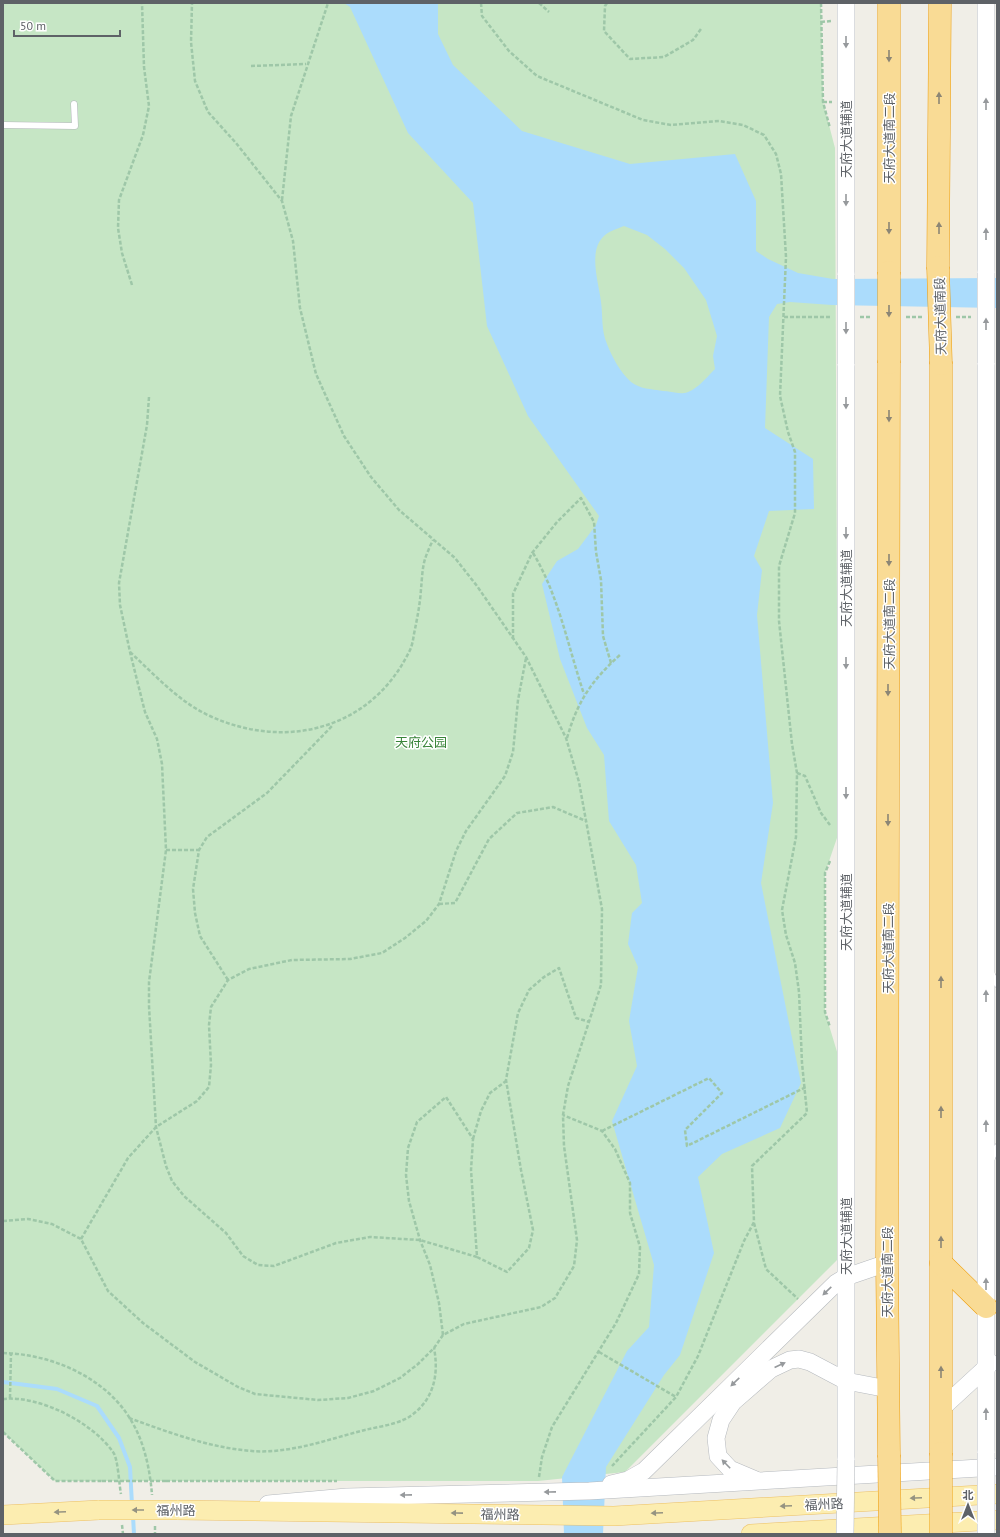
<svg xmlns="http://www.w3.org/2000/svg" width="1000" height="1537" font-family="'PT Sans','Noto Sans SC',sans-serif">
<rect width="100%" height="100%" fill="#f0eee7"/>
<path fill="#c6e6c5" d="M3,3H821L823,102L835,148L838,835L825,873V1012L838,1055L837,1260L625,1472L538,1481H55L3,1432Z"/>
<path fill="#abdcfc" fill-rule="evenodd" d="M344,3H438V34L453,65L522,131L630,164L735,154L756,201V251L768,259L798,273L833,279L997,278V308L832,305L790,302L777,304L769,317L765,428L813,459L814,509L769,511L754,556L762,570L757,615L773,803L761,883L801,1083L780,1128L722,1154L698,1177L714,1253L680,1355L664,1375L606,1467L603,1534H564L562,1477L627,1351L649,1327L654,1265L612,1121L637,1066L629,1021L638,967L628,944L632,913L642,903L636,865L609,821L604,755L587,728L560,659L542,584L557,561L578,549L596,525L599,516L528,416L487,326L473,203L408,133L350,7ZM624,226L647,235L665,249L684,268L706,300L717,336L713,356L715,369C707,377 695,392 684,393C677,394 669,391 663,391C651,389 640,389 631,382C620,372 612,357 607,344C601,330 603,316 601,302C599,284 588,252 603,237C608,231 617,229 624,226Z"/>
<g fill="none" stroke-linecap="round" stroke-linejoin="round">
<g stroke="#abdcfc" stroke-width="4">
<path d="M3,1382L57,1389L97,1406L119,1438L130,1467L132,1505"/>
<path d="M133,1516L134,1534"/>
</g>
<g stroke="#b4b7bb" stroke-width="7">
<g id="lane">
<path d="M3,125L75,126L74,104"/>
<path d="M991,973L997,984"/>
<path d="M992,1158L997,1147"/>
</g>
</g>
<g stroke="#b5b9be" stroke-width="18">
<g id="secondary">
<path d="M846,3V275"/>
<path d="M986,3V273"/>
<path d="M986,363V1453"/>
<path d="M941,1409L991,1363"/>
<path d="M846,1460V364"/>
<path d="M756,1480L730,1469L718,1456L716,1438L721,1420L733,1402L771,1369L790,1360L799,1359L810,1362L846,1381L888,1389"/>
<path d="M611,1484L628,1480L644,1471L836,1283L846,1277L887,1263"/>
<path d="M268,1504L347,1497L589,1491L997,1467"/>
</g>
</g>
<g stroke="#edc063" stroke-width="20">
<g id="primary">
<path d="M177,1510L614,1516L997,1494"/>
<path d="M3,1515L99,1510"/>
<path d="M751,1534L997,1520"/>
</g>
</g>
<g stroke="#ee9d09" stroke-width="23">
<g id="highway">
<path d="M938,267L940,3"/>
<path d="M889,272V3"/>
<path d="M889,363L887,1263L889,1455"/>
<path d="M941,364V1453"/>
<path d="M941,1263L986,1307"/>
</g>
</g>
<g stroke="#9ec7a8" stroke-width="2.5" stroke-dasharray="4 2" stroke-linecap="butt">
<path d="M481,3L482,16L509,51L537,76L643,120L671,125L719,121L743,125L764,135L776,154L781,174L786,257L780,396L788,432L795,452V513L779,566V621L792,744L797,773L796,837L782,910L786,935L795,963L799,992L802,1063L807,1113L752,1166L754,1222L744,1241L698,1356L676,1397L612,1466"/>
<path d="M539,3L549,12"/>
<path d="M607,3L605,6L604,31L630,59L664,57L693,40L701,29"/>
<path d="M821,3L823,102L830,128"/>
<path d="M821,22L831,21"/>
<path d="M251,66L306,64"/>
<path d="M823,102H832"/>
<path d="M282,200L291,116L328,3"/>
<path d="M132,285L122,253L118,228L119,200L143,135L149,106L144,67L142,3"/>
<path d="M784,317H831"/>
<path d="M860,317H871"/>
<path d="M906,317H923"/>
<path d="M956,317H971"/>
<path d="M149,397L147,425L119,583L120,605L130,652L145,712L157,739L162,764L166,850L149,982V1006L156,1127L166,1166L172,1181L184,1196L226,1233L243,1256L258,1265L274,1266L336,1243L370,1237L420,1240L477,1257"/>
<path d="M533,553C559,596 568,647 584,694"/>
<path d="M513,639V594L532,553L557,522L581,498L594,522L596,552L601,580L603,636L611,663"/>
<path d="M130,652C155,675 179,702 210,716C286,751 371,729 409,652C412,647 413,640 414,634C417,619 420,605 421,589C422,580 422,569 425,559C427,553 430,546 433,540"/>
<path d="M567,738C578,700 592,680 621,654"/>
<path d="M797,773L805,776L821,813L830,825"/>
<path d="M166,850H199"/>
<path d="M830,861L825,873V1012L830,1027"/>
<path d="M439,904L455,903L489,839L517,813L553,807L586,821"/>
<path d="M228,980L200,936L195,913L193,889L199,850L207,837L267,793L333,725"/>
<path d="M602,1131L709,1078L722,1093L685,1130L687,1146L806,1087"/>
<path d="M473,1139L481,1111L490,1093L506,1081"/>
<path d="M3,1221L28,1219L52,1224L81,1239L108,1291L143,1323L195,1362L238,1387L255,1394L318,1400L348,1398L374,1391L400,1378L418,1364L434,1348L443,1335L464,1324L541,1307L555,1298L574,1266L577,1240L564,1146L563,1115L568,1086L601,985L602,909L579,782L566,738L526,657L477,586L455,558L399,510L371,477L344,436L316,374L300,308L293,241L282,201L236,143L208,112L195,81L191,42L192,3"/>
<path d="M754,1223L766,1269L798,1299"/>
<path d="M81,1239L128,1158L156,1127L197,1101L209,1087L211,1065L209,1025L211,1007L228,980L249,969L292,960L350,959L382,953L405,938L426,921L439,904L456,851L466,831L505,776L513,752L518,700L526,658"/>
<path d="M443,1335L439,1303L430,1265L420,1240L409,1201L406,1175L408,1148L417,1122L446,1097L473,1139L471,1170L477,1257L507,1272L529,1248L533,1230L521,1170L506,1080L518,1013L529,990L544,977L559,968L576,1018L590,1022"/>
<path d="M599,1352L676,1397"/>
<path d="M3,1353C50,1354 103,1376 129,1417C144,1440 150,1469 152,1495"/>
<path d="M10,1398L11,1353"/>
<path d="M3,1399C39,1395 92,1422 113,1452C118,1458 119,1484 121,1494"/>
<path d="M129,1418C168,1432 210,1448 252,1451C290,1454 329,1439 365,1430C377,1427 392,1425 403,1420C409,1418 416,1412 420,1408C436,1391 438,1369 434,1348"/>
<path d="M3,1432L55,1481H102"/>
<path d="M539,1477L542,1457L552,1427L616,1323L639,1274L640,1247L630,1213V1183L615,1149L602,1131L563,1115"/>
<path d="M166,1481H337"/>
<path d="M122,1525L123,1534"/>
<path d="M155,1526V1534"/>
</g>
<use href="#lane" stroke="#fff" stroke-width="6"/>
<use href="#secondary" stroke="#fff" stroke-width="17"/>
<use href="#primary" stroke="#fcedb0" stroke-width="19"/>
<use href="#highway" stroke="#f9db95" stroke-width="22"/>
<g stroke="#b5b9be" stroke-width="18" stroke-linecap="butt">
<g id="secondary-bridge">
<path d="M986,273V363"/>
<path d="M846,275V364"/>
<path d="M986,1453V1534"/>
<path d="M845,1534L846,1460"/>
</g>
</g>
<g stroke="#edc063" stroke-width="20" stroke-linecap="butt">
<path id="primary-bridge" d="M99,1510H177"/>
</g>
<g stroke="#ee9d09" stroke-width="23" stroke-linecap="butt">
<g id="highway-bridge">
<path d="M938,267L941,364"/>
<path d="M889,272V363"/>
<path d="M941,1453V1534"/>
<path d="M889,1455L890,1534"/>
</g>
</g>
<path stroke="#9ec7a8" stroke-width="2.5" stroke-dasharray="4 2" stroke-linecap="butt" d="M102,1481H166"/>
<use href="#secondary-bridge" stroke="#fff" stroke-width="17"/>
<use href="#primary-bridge" stroke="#fcedb0" stroke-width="19"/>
<use href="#highway-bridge" stroke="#f9db95" stroke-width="22"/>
</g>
<defs><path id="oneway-solid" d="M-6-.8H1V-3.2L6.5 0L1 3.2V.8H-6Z"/></defs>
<g fill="#96999c">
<use href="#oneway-solid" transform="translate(846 42) rotate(90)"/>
<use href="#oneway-solid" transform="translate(986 104) rotate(-90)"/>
<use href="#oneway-solid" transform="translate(846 200) rotate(90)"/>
<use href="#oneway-solid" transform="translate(986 234) rotate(-90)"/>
<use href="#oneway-solid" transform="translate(986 324) rotate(-90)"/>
<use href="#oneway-solid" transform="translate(846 328) rotate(90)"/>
<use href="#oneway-solid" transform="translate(846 403) rotate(90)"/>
<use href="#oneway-solid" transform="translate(846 533) rotate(90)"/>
<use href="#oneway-solid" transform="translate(846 663) rotate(90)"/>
<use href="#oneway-solid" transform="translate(846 793) rotate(90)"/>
<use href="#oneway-solid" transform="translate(986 996) rotate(-90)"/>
<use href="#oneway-solid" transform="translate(986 1126) rotate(-90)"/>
<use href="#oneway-solid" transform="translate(986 1284) rotate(-90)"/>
<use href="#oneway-solid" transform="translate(827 1291) rotate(136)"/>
<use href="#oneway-solid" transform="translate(780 1365) rotate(-25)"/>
<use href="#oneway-solid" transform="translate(735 1382) rotate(136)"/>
<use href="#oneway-solid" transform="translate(986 1414) rotate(-90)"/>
<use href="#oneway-solid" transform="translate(726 1464) rotate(-134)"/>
<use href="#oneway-solid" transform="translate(550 1492) rotate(179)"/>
<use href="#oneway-solid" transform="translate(406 1495) rotate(179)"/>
</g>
<g fill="#8c8675">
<use href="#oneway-solid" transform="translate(889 56) rotate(90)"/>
<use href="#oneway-solid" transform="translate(939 98) rotate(-90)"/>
<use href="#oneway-solid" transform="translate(889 228) rotate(90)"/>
<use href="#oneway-solid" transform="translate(939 228) rotate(-90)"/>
<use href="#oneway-solid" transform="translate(889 311) rotate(90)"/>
<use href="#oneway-solid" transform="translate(889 416) rotate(90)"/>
<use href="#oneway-solid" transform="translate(889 560) rotate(90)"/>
<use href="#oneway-solid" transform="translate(888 690) rotate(90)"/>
<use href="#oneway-solid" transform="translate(888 820) rotate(90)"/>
<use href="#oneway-solid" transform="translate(941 982) rotate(-90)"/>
<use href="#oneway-solid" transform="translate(941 1112) rotate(-90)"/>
<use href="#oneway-solid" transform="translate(941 1242) rotate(-90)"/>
<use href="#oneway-solid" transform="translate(941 1372) rotate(-90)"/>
</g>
<g fill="#959381">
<use href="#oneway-solid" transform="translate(916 1498) rotate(177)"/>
<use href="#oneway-solid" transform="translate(786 1506) rotate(177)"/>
<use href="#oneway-solid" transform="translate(138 1510) rotate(180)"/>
<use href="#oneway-solid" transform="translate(60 1512) rotate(177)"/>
<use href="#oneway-solid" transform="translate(457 1513) rotate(-179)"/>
<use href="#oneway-solid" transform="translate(657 1513) rotate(177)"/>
</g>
<g text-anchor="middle" stroke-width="3" stroke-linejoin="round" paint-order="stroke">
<g font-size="13" fill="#5e6267" stroke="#fff">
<text transform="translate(889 138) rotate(-90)" y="5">天府大道南二段</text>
<text transform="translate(846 139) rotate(-90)" y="5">天府大道辅道</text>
<text transform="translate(940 316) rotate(-91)" y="5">天府大道南段</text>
<text transform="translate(846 588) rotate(-90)" y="5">天府大道辅道</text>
<text transform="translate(889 624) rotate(-90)" y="5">天府大道南二段</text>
<text transform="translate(846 912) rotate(-90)" y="5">天府大道辅道</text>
<text transform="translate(888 948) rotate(-90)" y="5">天府大道南二段</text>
<text transform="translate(846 1236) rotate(-90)" y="5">天府大道辅道</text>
<text transform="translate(887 1272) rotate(-90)" y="5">天府大道南二段</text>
<text transform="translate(824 1504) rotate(-3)" y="5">福州路</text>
<text x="176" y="1515">福州路</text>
<text transform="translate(500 1514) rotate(1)" y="5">福州路</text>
</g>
<g font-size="13" fill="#388439" stroke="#fff">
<text x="421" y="747">天府公园</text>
</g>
</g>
<rect width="1000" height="1537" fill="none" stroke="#5e6267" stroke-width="8"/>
<g transform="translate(968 1505)" stroke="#ffffff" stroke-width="3" paint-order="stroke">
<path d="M0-3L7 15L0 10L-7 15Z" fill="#5e6267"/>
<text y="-6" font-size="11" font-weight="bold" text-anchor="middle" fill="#5e6267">北</text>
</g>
<path d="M14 30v6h106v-6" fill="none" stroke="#5e6267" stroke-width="2"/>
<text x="20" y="30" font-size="12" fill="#5e6267" stroke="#ffffff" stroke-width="3" paint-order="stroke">50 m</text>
</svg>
